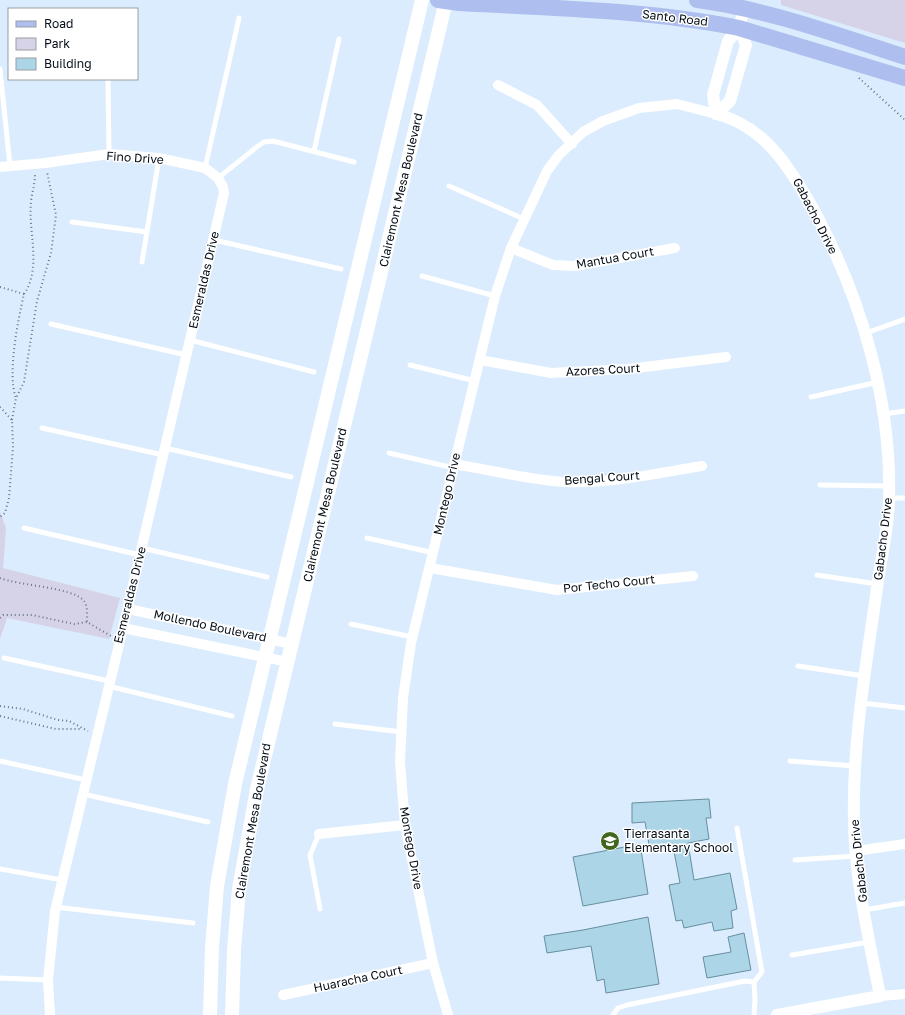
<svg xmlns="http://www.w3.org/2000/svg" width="905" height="1015" font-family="'Golos Text',sans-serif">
<rect width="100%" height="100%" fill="#daecfd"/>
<g fill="#d6d3e8">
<path d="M781,0H905V43L781,5Z"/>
<path d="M0,512L6,528L3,568L120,598L109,639L7,618L0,639Z"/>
</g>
<g fill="#acd6e7" stroke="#678f9e">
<path d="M709,799L711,818H706L709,839L688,843L694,880L730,873L737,909L731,911L733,928L714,931L712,922L684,928L682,920L676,921L669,885L680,883L673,846L650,850L645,822L632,823V803Z"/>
<path d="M640,844L648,894L583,906L573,857Z"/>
<path d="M648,917L659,984L606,993L604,979L597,981L591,946L547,953L544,936L583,930Z"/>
<path d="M744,933L751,970L707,978L703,957L731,952L728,937Z"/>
</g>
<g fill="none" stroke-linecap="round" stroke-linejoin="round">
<g stroke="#6a7784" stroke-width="2" stroke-dasharray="1 3" stroke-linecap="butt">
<path d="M859,78L905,120"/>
<path d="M0,287L24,294C18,320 7,375 16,398"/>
<path d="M24,294C42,268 28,232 31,202C32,192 35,184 35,174"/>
<path d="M0,407L12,420L13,447L9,498L5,513L0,517"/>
<path d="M12,420L16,398L24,382L37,301L51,253L56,215L47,172"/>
<path d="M0,578C20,586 73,587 84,601C88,606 87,616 87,622L111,636"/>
<path d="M0,618L3,615H32L74,624L87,622"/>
<path d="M0,706L23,709L58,720L69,721L88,731"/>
<path d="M0,716L56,729H81"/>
</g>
<g stroke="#fff" stroke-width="5">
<path d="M0,69L10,166"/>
<path d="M108,79L109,154"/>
<path d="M314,151L339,39"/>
<path d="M205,168L239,18"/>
<path d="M218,178L258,146L264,142L273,141L354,162"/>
<path d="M449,186L524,219"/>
<path d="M72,222L147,232"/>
<path d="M214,240L341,269"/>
<path d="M142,262L159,158"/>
<path d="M422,276L495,296"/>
<path d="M51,324L186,355"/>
<path d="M866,333L905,319"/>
<path d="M190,340L314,372"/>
<path d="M410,365L475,381"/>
<path d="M811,397L878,382"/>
<path d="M884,414L905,411"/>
<path d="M42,428L163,455"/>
<path d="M165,448L291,477"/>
<path d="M389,453L454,468"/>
<path d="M820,485L888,486"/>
<path d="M890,498H905"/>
<path d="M24,528L140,555"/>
<path d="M367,538L434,553"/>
<path d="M142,548L267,577"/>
<path d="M817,575L877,584"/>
<path d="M351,624L412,637"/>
<path d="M4,658L109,681"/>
<path d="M798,666L864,676"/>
<path d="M108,686L232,716"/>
<path d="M862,703L905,708"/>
<path d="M335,724L402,732"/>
<path d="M0,761L86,780"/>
<path d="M790,761L855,766"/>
<path d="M83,794L208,822"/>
<path d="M737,828L762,972L754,982"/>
<path d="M319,834L310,855L320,909"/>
<path d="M795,860L856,856"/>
<path d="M0,869L62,880"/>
<path d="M55,907L193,923"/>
<path d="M864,910L905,903"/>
<path d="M792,955L869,942"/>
<path d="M0,978L48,980"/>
<path d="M613,1015L618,1008L627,1005L745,981L754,982L755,999L754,1015"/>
</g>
<g stroke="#fff" stroke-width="10">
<path d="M498,85L537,105L572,144"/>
<path d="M0,167L45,163L109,154L159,158L205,168L218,178L223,187L224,193L123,628L55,911L48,980L50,1015"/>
<path d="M511,248L553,265L575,266L675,248"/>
<path d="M480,360L551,373L628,369L726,357"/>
<path d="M454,464C491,470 529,480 566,482C611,484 658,473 702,466"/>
<path d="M430,568L557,590L693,576"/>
<path d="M128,609L292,644"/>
<path d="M123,628L288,662"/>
<path d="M319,834L405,825"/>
<path d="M856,851L905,844"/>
<path d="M283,995L433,963"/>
<path d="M880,996L905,994"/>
<path d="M448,1015L433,963L405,825L400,762L403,698L411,643L495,296L511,248L547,171L558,156L583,132L603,121L639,108L677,104L716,114"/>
</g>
<g stroke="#fff" stroke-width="12">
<path d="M716,114C766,126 792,171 816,214C862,301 892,402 889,501C888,528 882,555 878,581C867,661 852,741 854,822C855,880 869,939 880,996L777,1015"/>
<path d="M716,114L713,95L728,41L739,28L744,9"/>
<path d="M716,114L730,101L746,45L739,28"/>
</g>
<g stroke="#fff" stroke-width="14">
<path d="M210,1015L212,948L217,886L235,784L422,0"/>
<path d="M232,1015L234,950L239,889L257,789L446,1"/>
</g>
<g stroke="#aebeee" stroke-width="16">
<path d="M438,0L459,3C553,8 647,10 739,28L905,78"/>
<path d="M697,0C767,9 837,35 905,57"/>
</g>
</g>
<defs>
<g id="school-disc" transform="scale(1)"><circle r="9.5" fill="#416620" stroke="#fff"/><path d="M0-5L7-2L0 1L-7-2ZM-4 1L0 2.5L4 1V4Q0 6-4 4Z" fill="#fff"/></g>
</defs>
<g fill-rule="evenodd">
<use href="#school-disc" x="610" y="841"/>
</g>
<g text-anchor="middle" stroke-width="3" stroke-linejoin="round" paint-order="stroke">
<g font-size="12" fill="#040d16" stroke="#fff">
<text transform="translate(675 18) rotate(7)" y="4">Santo Road</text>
<text transform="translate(135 158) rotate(4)" y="4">Fino Drive</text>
<text transform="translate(401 190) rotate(-77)" y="4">Clairemont Mesa Boulevard</text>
<text transform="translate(815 216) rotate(63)" y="4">Gabacho Drive</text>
<text transform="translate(615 258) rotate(-10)" y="4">Mantua Court</text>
<text transform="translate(204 280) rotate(-77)" y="4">Esmeraldas Drive</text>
<text transform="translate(603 370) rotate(-3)" y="4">Azores Court</text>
<text transform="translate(602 478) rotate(-4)" y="4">Bengal Court</text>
<text transform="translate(447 494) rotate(-77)" y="4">Montego Drive</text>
<text transform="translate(325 505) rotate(-77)" y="4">Clairemont Mesa Boulevard</text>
<text transform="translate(883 539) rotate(-83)" y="4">Gabacho Drive</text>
<text transform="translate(609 584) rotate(-6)" y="4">Por Techo Court</text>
<text transform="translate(130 595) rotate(-76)" y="4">Esmeraldas Drive</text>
<text transform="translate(210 626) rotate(12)" y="4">Mollendo Boulevard</text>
<text transform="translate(253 821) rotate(-80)" y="4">Clairemont Mesa Boulevard</text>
<text transform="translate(411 848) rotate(80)" y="4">Montego Drive</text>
<text transform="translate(859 861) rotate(-96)" y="4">Gabacho Drive</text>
<text transform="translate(358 979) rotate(-12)" y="4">Huaracha Court</text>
</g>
<g font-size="12" fill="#040d16" stroke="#fff" text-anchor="start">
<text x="624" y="838">Tierrasanta<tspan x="624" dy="14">Elementary School</tspan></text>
</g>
</g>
<rect x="8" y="8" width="130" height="72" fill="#ffffff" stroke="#9b9ea2"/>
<rect x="16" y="21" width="20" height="6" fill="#aebeee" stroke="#9b9ea2"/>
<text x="44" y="28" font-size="12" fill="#040d16">Road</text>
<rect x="16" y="38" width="20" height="12" fill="#d6d3e8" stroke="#9b9ea2"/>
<text x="44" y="48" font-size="12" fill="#040d16">Park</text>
<rect x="16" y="58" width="20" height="12" fill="#acd6e7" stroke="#9b9ea2"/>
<text x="44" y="68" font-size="12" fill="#040d16">Building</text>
</svg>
